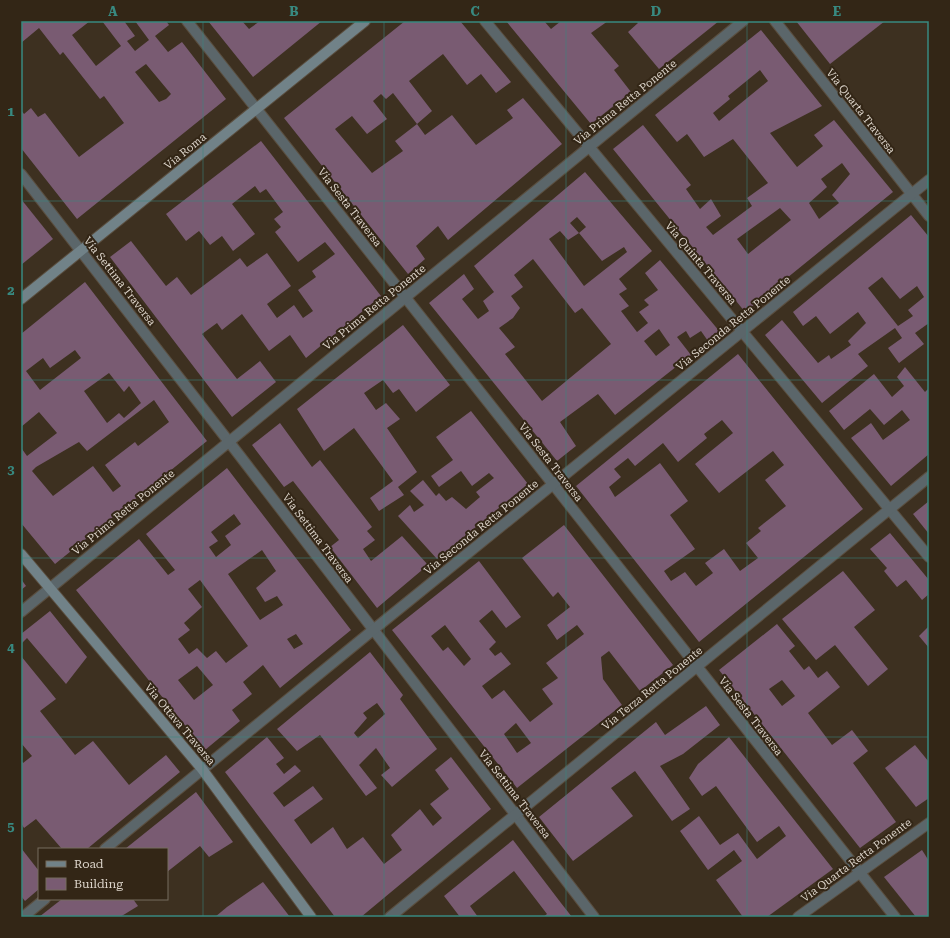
<svg xmlns="http://www.w3.org/2000/svg" width="950" height="938" font-family="'Roboto Serif',serif">
<rect width="100%" height="100%" fill="#3d3020"/>
<g fill="#795b72" fill-rule="evenodd">
<path d="M21,21H90L72,35L96,66L121,46L102,21H124L135,36L127,41L135,51L149,40L135,21H166L169,25L155,36L168,52L182,42L226,99L77,219L21,148V110L24,114L31,108L38,117L45,113L79,157L124,123L104,96L100,99L63,52L60,55L39,28L21,43ZM146,64L171,94L166,99L159,102L135,72Z"/>
<path d="M208,21H242L249,29L260,21H322L253,77Z"/>
<path d="M405,21H460L511,82L496,93L481,74L467,85L443,54L409,81L432,111L417,124L393,93L386,99L381,94L373,101L387,119L367,134L352,116L335,129L372,173L403,151L395,141L417,124L425,135L452,115L476,145L513,118L507,110L523,98L562,144L448,240L438,226L416,246L425,259L408,274L284,118Z"/>
<path d="M506,21H544L551,29L561,21H608L591,33L619,66L614,70L631,92L591,124Z"/>
<path d="M636,21H719L659,69L628,32L638,23Z"/>
<path d="M796,21H885L830,64Z"/>
<path d="M761,30L822,106L770,133L797,167L823,146L814,135L834,120L893,192L745,312L613,149L643,125L691,185L686,189L700,209L711,199L721,216L706,227L713,235L752,206L747,198L768,183L733,139L704,157L687,134L677,142L655,115ZM760,70L768,81L719,121L713,113L730,99L728,96ZM842,163L850,174L832,195L839,203L819,219L809,203L827,187L821,179ZM780,208L791,220L748,254L737,239Z"/>
<path d="M261,141L381,296L306,358L290,335L269,351L242,314L222,330L217,323L202,334L237,379L260,361L276,382L232,417L110,257L131,241L166,286L177,277L191,295L240,258L247,267L267,253L291,286L267,304L277,318L294,305L303,318L313,311L298,290L316,277L312,271L335,254L325,242L298,262L275,232L281,227L274,219L283,212L266,189L260,193L255,186L232,204L255,234L233,251L222,236L210,245L199,231L186,241L166,214Z"/>
<path d="M585,172L652,251L619,279L627,289L619,294L629,306L621,311L637,332L648,323L639,312L649,305L644,300L658,290L645,273L660,260L720,332L708,341L701,331L690,338L686,331L677,337L691,355L615,415L598,394L560,422L576,446L557,461L429,303L464,274L474,289L462,299L478,319L489,311L483,301L494,292L474,266ZM577,217L586,227L579,233L602,261L624,247L627,252L584,286L549,239L560,231L568,240L579,233L570,223ZM533,259L575,313L582,308L611,344L542,401L505,354L515,347L499,328L513,318L520,308L511,296L523,287L514,275ZM659,329L670,345L656,356L644,341Z"/>
<path d="M21,199L53,239L21,265Z"/>
<path d="M911,215L929,237V323L915,333L924,344L899,363L888,348L902,338L895,328L858,354L868,366L822,403L765,335L782,320L818,363L829,355L831,359L851,345L848,341L866,323L858,312L830,334L816,316L803,326L793,312ZM882,277L900,299L917,286L924,297L908,310L913,316L898,326L868,288Z"/>
<path d="M85,282L207,441L55,564L21,523V450L22,449L27,456L57,433L39,412L21,427V334ZM75,350L81,358L40,390L26,371L43,358L50,368ZM109,373L124,392L129,386L141,403L124,418L119,413L107,423L84,391ZM154,400L169,422L138,446L135,442L105,465L121,486L113,492L93,466L53,496L32,471L36,467L79,442L87,451Z"/>
<path d="M403,325L450,385L416,412L399,389L393,393L383,380L364,393L376,410L386,403L400,419L387,428L417,472L398,487L404,495L379,511L370,498L393,481L354,428L324,451L297,409Z"/>
<path d="M738,354L863,509L699,642L576,486ZM722,420L733,433L695,464L719,493L773,451L784,465L765,480L786,506L758,528L761,531L746,543L758,558L740,571L724,549L705,563L713,573L696,586L685,572L671,581L664,571L695,549L670,515L688,501L660,463L615,497L609,487L621,477L614,469L628,458L635,466L663,443L678,462L707,438L704,434Z"/>
<path d="M905,367L925,392L929,388V454L891,486L851,438L871,423L883,440L910,420L902,410L884,425L870,409L844,430L829,411L874,374L892,397L904,386L897,377Z"/>
<path d="M471,411L528,484L437,559L398,516L410,505L414,512L424,505L410,491L423,480L436,496L439,493L446,501L452,497L466,509L480,497L476,492L494,478L489,473L472,486L461,471L439,487L431,476L453,460L436,437Z"/>
<path d="M280,423L312,467L320,460L372,527L367,531L375,540L363,549L371,561L402,536L428,565L377,608L330,547L339,540L293,481L284,487L252,445Z"/>
<path d="M227,468L351,630L280,688L263,665L243,682L252,694L232,710L240,721L205,750L76,590L139,539L168,575L175,570L146,534ZM234,514L241,524L225,536L231,545L216,557L209,547L218,541L211,532ZM262,550L276,571L256,588L265,602L277,596L283,605L260,620L228,574ZM200,580L248,646L226,663L216,651L207,658L197,648L189,654L178,639L190,630L184,623L202,607L188,589ZM296,634L303,644L294,649L287,639ZM197,666L213,685L194,700L178,680Z"/>
<path d="M929,501V534L913,514Z"/>
<path d="M564,525L673,665L640,691L609,651L601,657L603,679L622,705L517,788L392,630L479,561L521,617L506,628L492,610L479,621L496,642L489,649L495,656L501,652L511,664L482,686L492,699L504,690L530,722L553,704L542,689L558,678L546,663L584,634L577,625L557,640L547,625L570,607L558,592L553,597L522,558ZM445,625L471,659L464,666L448,647L443,651L431,636ZM516,723L531,743L517,753L504,734Z"/>
<path d="M890,533L929,580V594L922,600L906,580L897,587L884,571L887,568L870,549Z"/>
<path d="M843,571L875,610L854,627L888,669L868,686L835,645L816,660L782,619Z"/>
<path d="M21,579L26,586L21,590Z"/>
<path d="M50,611L87,657L66,684L27,638L21,644V634Z"/>
<path d="M777,624L795,646L789,651L804,670L809,666L818,678L827,671L840,687L808,713L832,745L852,730L868,751L853,763L896,822L860,848L719,670ZM782,680L795,696L782,706L769,689Z"/>
<path d="M929,626V648L919,636Z"/>
<path d="M370,652L403,695L400,699L437,749L392,787L381,775L390,768L376,748L359,765L377,788L366,796L320,735L297,751L277,729ZM377,703L385,714L358,738L354,733L367,718L363,713Z"/>
<path d="M21,656L56,699L40,711L75,755L93,741L129,785L166,755L180,772L87,849H62L36,819L24,828L21,823V760L23,763L32,756L21,743Z"/>
<path d="M706,706L720,725L683,754L660,766L690,809L672,821L635,771L611,788L633,816L573,861L539,817L656,722L665,735Z"/>
<path d="M267,737L284,758L276,764L284,774L295,765L301,771L273,793L284,807L313,786L323,799L294,820L311,844L333,827L347,849L363,837L384,864L402,850L391,835L420,809L433,826L442,818L430,804L449,789L435,770L451,757L491,809L361,917H335L225,772Z"/>
<path d="M729,737L833,869L767,917H743L716,880L742,861L734,850L708,870L680,831L699,816L720,845L738,833L757,859L786,836L779,826L757,842L716,786L702,796L689,778L698,764Z"/>
<path d="M915,745L929,762V798L916,807L885,768Z"/>
<path d="M196,792L233,842L209,857L200,846L167,872V849H125Z"/>
<path d="M513,840L561,903L572,917H543L547,914L514,871L470,906L478,917H460L444,896Z"/>
<path d="M21,848L39,871V889L25,901L21,896Z"/>
<path d="M922,850L929,861V917H916L884,877Z"/>
<path d="M263,882L290,917H215L227,907Z"/>
<path d="M62,899H133L138,906L120,917H39Z"/>
</g>
<g fill="none" stroke-linecap="round" stroke-linejoin="round">
<g stroke="#5a4e3f" stroke-width="12">
<g id="street">
<path d="M187,21L895,917"/>
<path d="M485,21L929,557"/>
<path d="M775,21L929,216"/>
<path d="M21,174L240,456L594,917"/>
<path d="M21,612L743,21"/>
<path d="M105,849L373,630L929,180"/>
<path d="M23,917L45,899"/>
<path d="M390,917L929,477"/>
<path d="M798,917L929,823"/>
</g>
</g>
<g stroke="#5a4e3f" stroke-width="12">
<g id="secondary">
<path d="M21,299L365,21"/>
<path d="M21,554L202,769L311,917"/>
</g>
</g>
<use href="#street" stroke="#5b666a" stroke-width="10"/>
<use href="#secondary" stroke="#718288" stroke-width="10"/>
</g>
<path fill="none" stroke="#388980" stroke-width="1" stroke-opacity="0.55" d="M203,21V917M384,21V917M566,21V917M747,21V917M21,201H929M21,380H929M21,558H929M21,737H929"/>
<g text-anchor="middle" stroke-width="4" stroke-linejoin="round" paint-order="stroke">
<g font-size="11" fill="#dcd4ca" stroke="#332616">
<text transform="translate(625 102) rotate(-39)" y="4">Via Prima Retta Ponente</text>
<text transform="translate(861 111) rotate(52)" y="4">Via Quarta Traversa</text>
<text transform="translate(185 151) rotate(-39)" y="4">Via Roma</text>
<text transform="translate(350 207) rotate(52)" y="4">Via Sesta Traversa</text>
<text transform="translate(701 263) rotate(50)" y="4">Via Quinta Traversa</text>
<text transform="translate(120 281) rotate(52)" y="4">Via Settima Traversa</text>
<text transform="translate(374 307) rotate(-39)" y="4">Via Prima Retta Ponente</text>
<text transform="translate(733 323) rotate(-39)" y="4">Via Seconda Retta Ponente</text>
<text transform="translate(551 462) rotate(52)" y="4">Via Sesta Traversa</text>
<text transform="translate(123 512) rotate(-39)" y="4">Via Prima Retta Ponente</text>
<text transform="translate(481 527) rotate(-39)" y="4">Via Seconda Retta Ponente</text>
<text transform="translate(318 538) rotate(53)" y="4">Via Settima Traversa</text>
<text transform="translate(652 688) rotate(-39)" y="4">Via Terza Retta Ponente</text>
<text transform="translate(751 716) rotate(52)" y="4">Via Sesta Traversa</text>
<text transform="translate(180 724) rotate(50)" y="4">Via Ottava Traversa</text>
<text transform="translate(515 794) rotate(52)" y="4">Via Settima Traversa</text>
<text transform="translate(856 860) rotate(-36)" y="4">Via Quarta Retta Ponente</text>
</g>
</g>
<rect width="950" height="938" fill="none" stroke="#332616" stroke-width="44"/>
<rect x="38" y="848" width="130" height="52" fill="#332616" stroke="#776c5e"/>
<rect x="46" y="861" width="20" height="6" fill="#718288" stroke="#776c5e"/>
<text x="74" y="868" font-size="12" fill="#dcd4ca">Road</text>
<rect x="46" y="878" width="20" height="12" fill="#795b72" stroke="#776c5e"/>
<text x="74" y="888" font-size="12" fill="#dcd4ca">Building</text>
<rect x="22" y="22" width="906" height="894" fill="none" stroke="#388980" stroke-width="1.5"/>
<g font-size="13" text-anchor="middle" font-weight="bold" fill="#388980">
<text x="113" y="16">A</text>
<text x="294" y="16">B</text>
<text x="475" y="16">C</text>
<text x="656" y="16">D</text>
<text x="837" y="16">E</text>
<text x="11" y="116">1</text>
<text x="11" y="295">2</text>
<text x="11" y="474">3</text>
<text x="11" y="652">4</text>
<text x="11" y="831">5</text>
</g>
</svg>
